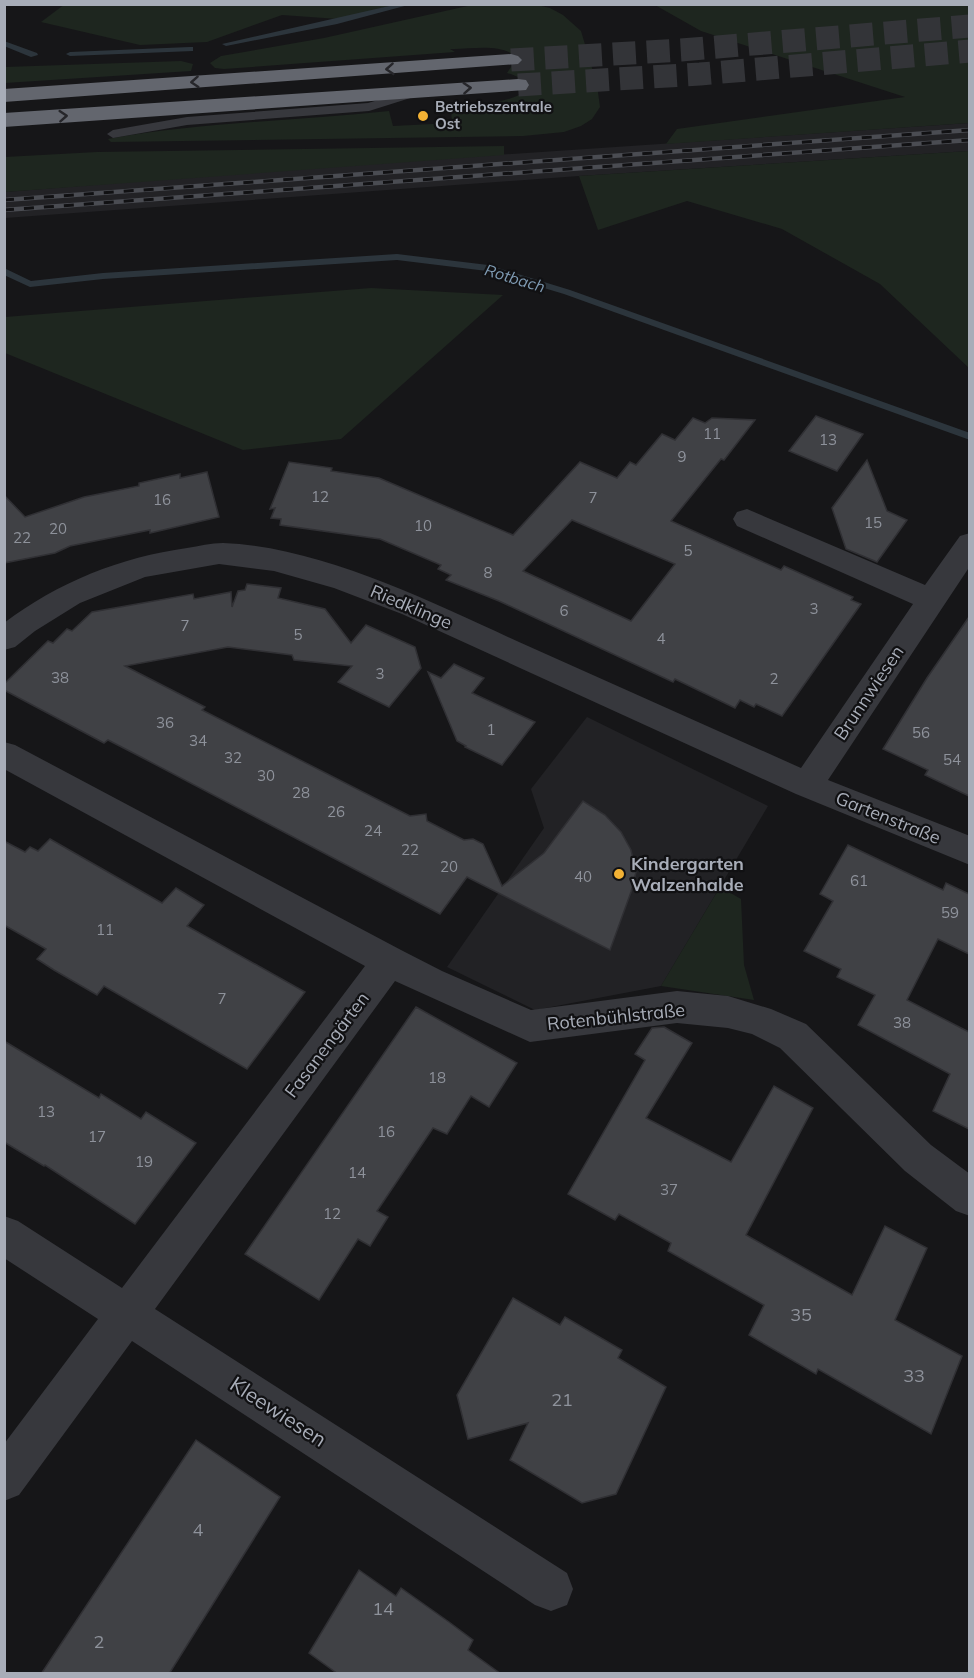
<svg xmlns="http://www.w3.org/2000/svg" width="974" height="1678" font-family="Mulish,sans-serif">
<rect width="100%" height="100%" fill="#161618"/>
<g fill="#222225">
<path d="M969,123V151L579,176L5,218V192L305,168Z"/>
<path d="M587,717L768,806L661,986L535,1010L447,967L544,828L531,789Z"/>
</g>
<g fill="#1e261f">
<path d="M65,4H394V5L338,19L282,15L207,42L140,45L41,22Z"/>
<path d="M472,5H537L550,8L563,15L581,31L597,85L600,107L592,119L581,126L564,132L523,136L111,142L108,139C200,122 296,121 389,111L393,126L452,123L451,110C473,104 513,104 527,89C524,78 517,76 507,73L517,58C502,42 469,50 450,49L455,52L224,69L215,68L210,63L221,56L324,38Z"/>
<path d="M655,5H969V123L666,144L677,129L905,97L701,31Z"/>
<path d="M181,61L193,64L191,71L5,83V67Z"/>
<path d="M504,146V155L5,192V157L97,152Z"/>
<path d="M969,151V368L880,284L782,229L687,201L598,230L579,176Z"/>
<path d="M371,288L503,295L341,439L243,450L5,353V317Z"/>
<path d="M720,887L741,899L744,965L754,1000L661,986Z"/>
</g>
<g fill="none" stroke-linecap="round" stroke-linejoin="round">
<g fill="#2c353c" fill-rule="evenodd">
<path d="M398,4H412L337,24L226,46L222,44Z"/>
<path d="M4,41L37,53L38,55L31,57L4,46Z"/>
<path d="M190,47H193V51L70,56L66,54L70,52Z"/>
<path d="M397,254L488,265L570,290L970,433V440L564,294L487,271L397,260L103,279L30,287L4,275V268L31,281L103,273Z"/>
</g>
</g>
<g fill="#404145" stroke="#303034" stroke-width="1.5" fill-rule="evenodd">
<path d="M816,416L863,434L837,471L789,451Z"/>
<path d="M693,418L705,423L712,418L755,420L724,460L721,459L671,521L781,570L784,566L853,597L851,600L861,604L782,716L756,704L754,707L740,700L735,708L675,679L673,682L499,601L446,580L451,575L438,569L441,565L380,539L280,525L281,519L271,518L275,508L270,509L289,462L332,468L331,471L379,478L513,535L580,462L617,478L630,462L636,465L662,434L675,440ZM572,520L675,564L631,621L523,571Z"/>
<path d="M867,460L887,511L907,520L877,562L846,549L832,508Z"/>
<path d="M207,472L219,517L150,533V530L70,546L55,553L4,563V495L25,517L84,497L139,486V483L180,474V478Z"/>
<path d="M247,584L281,588L278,598L325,609L351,643L366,625L415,647L421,668L389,707L338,682L352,666L294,660L292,655L228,647L125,666L205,707L202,710L410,816L426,814L427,821L464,840L473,839L483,844L502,886L544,853L583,801L605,815L621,832L631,850L636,872L631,892L610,950L467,877L440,914L141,757L108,740L104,743L4,690V684L48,641L53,643L67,629L72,631L92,612L193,594L194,599L231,592L232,607L238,591L245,590Z"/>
<path d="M969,617V796L925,775L928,770L883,749L927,678Z"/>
<path d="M454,664L484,678L472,693L535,722L502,765L465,747L466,746L457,741L428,672L441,678Z"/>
<path d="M50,839L162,903L176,888L204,905L187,926L305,992L247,1069L104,986L97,995L54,970L37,959L46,949L4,925V841L25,852L30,847L38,851Z"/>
<path d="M848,845L943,890L946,883L969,894V954L938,939L907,1000L969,1032V1129L933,1111L950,1074L858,1025L875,995L837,977L841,969L804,951L833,901L820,894Z"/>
<path d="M416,1007L517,1063L489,1107L471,1096L447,1134L433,1128L377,1211L388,1217L370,1246L358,1239L319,1300L245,1254Z"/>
<path d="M664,1027L692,1043L646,1118L731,1162L774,1086L813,1108L746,1235L852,1295L885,1226L927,1248L895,1320L962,1356L931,1434L818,1369L816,1374L749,1335L764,1305L668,1251L671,1243L619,1214L615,1220L568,1194L645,1060L635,1054L652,1028Z"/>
<path d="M4,1041L99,1098L101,1094L141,1119L146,1112L196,1143L135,1224L45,1165L44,1166L4,1142Z"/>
<path d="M513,1298L560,1325L565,1317L622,1350L618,1358L666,1387L616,1494L582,1503L510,1460L528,1423L468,1439L457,1395Z"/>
<path d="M196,1440L280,1497L169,1674H41Z"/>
<path d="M359,1570L396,1596L401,1588L449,1622L473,1640L468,1650L501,1674H338L309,1653Z"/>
</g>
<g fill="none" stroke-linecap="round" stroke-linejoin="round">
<g stroke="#333438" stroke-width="23" stroke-dasharray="23 11" stroke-linecap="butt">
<path d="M511,60L681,50L970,26"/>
<path d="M518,85L700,74L970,51"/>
</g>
<path fill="#37383d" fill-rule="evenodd" d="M419,88L423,90V94L369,111L187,125L113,138L107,134L113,130L187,117L368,103Z"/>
<g fill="#37383d" fill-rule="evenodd">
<path d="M747,509L925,585L960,536L970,533V566L828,780L970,836V865L796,794L402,614L334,588L274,571L219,564L145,577L80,603L35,631L15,647L4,650V623C58,582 121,557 187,548C199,546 211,543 223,543C321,547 431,602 519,642C613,684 707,726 801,768L913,604L737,526L733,519L737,512Z"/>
<path d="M4,742L15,745L401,950L442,971L531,1010L677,991L728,996L771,1009L806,1024L931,1145L970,1174V1216L956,1211L905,1171L780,1048L752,1034L728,1028L677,1023L530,1042L395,981L155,1309L567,1573L573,1589L567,1605L551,1611L535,1605L132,1341L19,1495L4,1501V1444L98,1319L4,1258V1216L18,1221L122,1288L365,966L4,769Z"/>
</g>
<g fill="#63666e" fill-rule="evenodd">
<path d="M511,54L518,56L522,60L518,64L4,102V89Z"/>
<path d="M518,79L526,80L529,85L526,90L4,127V113Z"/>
</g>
<g stroke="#4a4c52" stroke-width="4.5">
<g id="rail">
<path d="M4,200L970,130"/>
<path d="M4,210L970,140"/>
</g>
</g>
<use href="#rail" stroke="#111113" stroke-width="3" stroke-dasharray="10" stroke-linecap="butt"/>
</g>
<defs><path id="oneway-chevron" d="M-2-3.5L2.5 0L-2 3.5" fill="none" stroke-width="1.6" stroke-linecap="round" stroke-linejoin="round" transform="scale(1.5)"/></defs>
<g stroke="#26262a">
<use href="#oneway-chevron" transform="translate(390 69) rotate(176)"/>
<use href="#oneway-chevron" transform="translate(195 82) rotate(176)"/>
<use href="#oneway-chevron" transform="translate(467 88) rotate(-4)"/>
<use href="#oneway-chevron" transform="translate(63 116) rotate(-4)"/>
</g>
<g fill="#f2b134" stroke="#111113" stroke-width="2">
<circle cx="423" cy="116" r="6"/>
<circle cx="619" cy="874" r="6"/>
</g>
<g text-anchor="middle" stroke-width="4.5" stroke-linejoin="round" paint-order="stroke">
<g font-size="15" font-weight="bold" fill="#a8adb8" stroke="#111113" text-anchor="start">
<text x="435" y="112">Betriebszentrale<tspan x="435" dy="17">Ost</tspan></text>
</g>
<g font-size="15" fill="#8e929b">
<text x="712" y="439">11</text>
<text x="828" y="445">13</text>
<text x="682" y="462">9</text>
<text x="320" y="502">12</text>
<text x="593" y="503">7</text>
<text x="162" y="505">16</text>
<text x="873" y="528">15</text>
<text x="423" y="531">10</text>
<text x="58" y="534">20</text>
<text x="22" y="543">22</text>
<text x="688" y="556">5</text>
<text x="488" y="578">8</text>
<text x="814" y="614">3</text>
<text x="564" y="616">6</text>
<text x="185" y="631">7</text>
<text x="298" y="640">5</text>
<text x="661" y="644">4</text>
<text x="380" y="679">3</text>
<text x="60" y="683">38</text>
<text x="774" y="684">2</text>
<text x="165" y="728">36</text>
<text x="491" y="735">1</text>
<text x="921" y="738">56</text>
<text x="198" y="746">34</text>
<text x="233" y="763">32</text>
<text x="952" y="765">54</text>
<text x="266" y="781">30</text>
<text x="301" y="798">28</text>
<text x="336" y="817">26</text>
<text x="373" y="836">24</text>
<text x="410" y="855">22</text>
<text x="449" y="872">20</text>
<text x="583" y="882">40</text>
<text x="859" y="886">61</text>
<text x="950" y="918">59</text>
<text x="105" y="935">11</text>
<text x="222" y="1004">7</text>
<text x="902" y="1028">38</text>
<text x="437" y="1083">18</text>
<text x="46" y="1117">13</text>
<text x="386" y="1137">16</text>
<text x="97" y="1142">17</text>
<text x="144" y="1167">19</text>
<text x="357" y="1178">14</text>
<text x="669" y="1195">37</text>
<text x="332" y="1219">12</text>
</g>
<g font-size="16" font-style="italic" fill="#7f9bb3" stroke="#111113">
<text transform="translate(515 278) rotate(17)" y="6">Rotbach</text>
</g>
<g font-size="18" fill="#a8adb8" stroke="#111113">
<text transform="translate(411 607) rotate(23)" y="6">Riedklinge</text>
<text transform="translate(869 693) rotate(-56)" y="6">Brunnwiesen</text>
<text transform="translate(888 818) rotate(22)" y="6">Gartenstraße</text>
<text transform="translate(616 1017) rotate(-6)" y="6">Rotenbühlstraße</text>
<text transform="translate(327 1045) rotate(-53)" y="6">Fasanengärten</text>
</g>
<g font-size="18" font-weight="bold" fill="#a8adb8" stroke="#111113" text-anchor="start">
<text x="631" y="870">Kindergarten<tspan x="631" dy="21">Walzenhalde</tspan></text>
</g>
<g font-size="18" fill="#8e929b">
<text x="801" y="1321">35</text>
<text x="914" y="1382">33</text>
<text x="562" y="1406">21</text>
<text x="198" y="1536">4</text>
<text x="383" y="1615">14</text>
<text x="99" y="1648">2</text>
</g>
<g font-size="21" fill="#a8adb8" stroke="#111113">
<text transform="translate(278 1412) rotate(33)" y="7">Kleewiesen</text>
</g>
</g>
<rect width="974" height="1678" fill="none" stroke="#a8adb8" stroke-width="12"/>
</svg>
